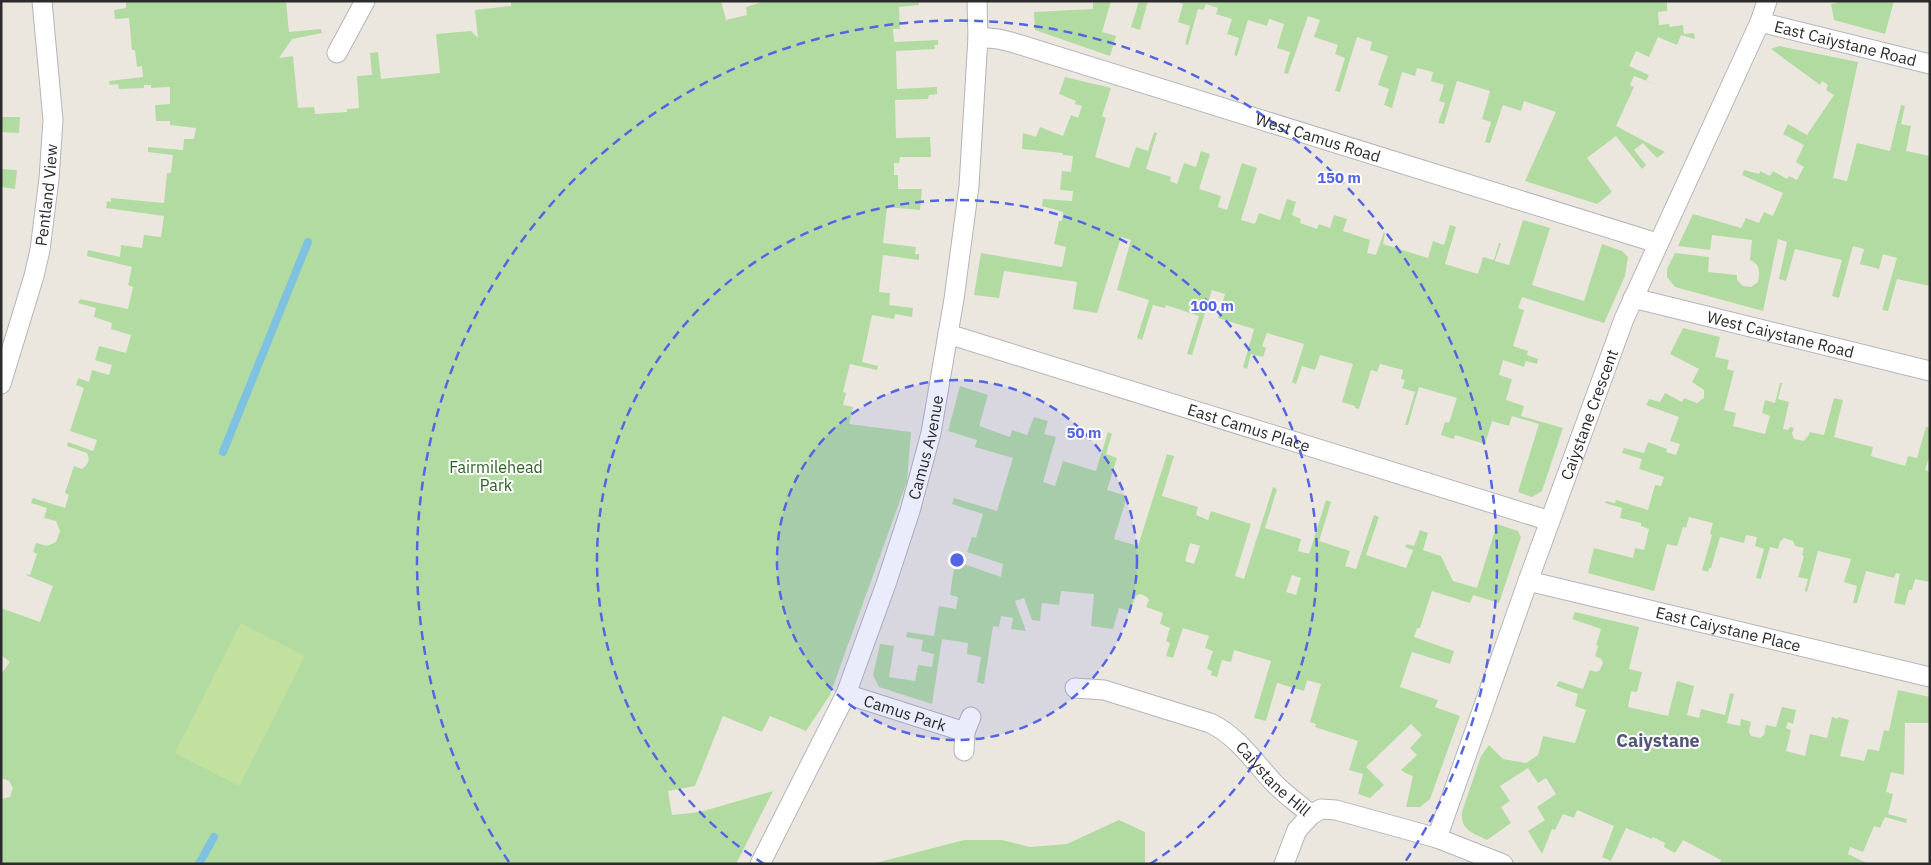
<svg xmlns="http://www.w3.org/2000/svg" width="1931" height="865" font-family="'IBM Plex Sans',sans-serif">
<rect width="100%" height="100%" fill="#ebe7df"/>
<g fill="#b2dba2" fill-rule="evenodd">
<path d="M126,1H286L289,32L321,29L322,33L292,39L279,58L293,56L298,108L314,107L315,114L347,112V109L359,108L357,76L372,75L370,53L378,52L381,79L440,73L436,34L471,31L478,38L475,10L511,6V1H721L726,20L747,15L746,7L766,1H919V5L899,7L900,29H893L894,42L938,40V45H934L935,49L896,51L897,89L937,87V94L929,95L928,99L895,100L896,138L930,137L931,157H900L899,163H894V175H898V189H922L920,210L887,207L883,243L916,247L915,254H919V260L883,255L879,292L890,293L889,305L913,308L912,317L895,314L894,319L872,315L862,362L878,366L877,370L850,364L843,392L846,393L843,405L853,407L849,424L911,432L907,481L830,695L806,731L770,716L762,732L723,716L695,786L668,791L672,815L700,812L773,791L736,864H1V799L10,797L13,788L9,781L1,778V674L10,662L1,655V608L40,622L53,586L26,575L27,574L30,575L37,554L33,552L36,543L47,546L56,542L60,531L56,521L44,518L47,508L31,503L33,498L65,508L69,495L65,493L74,466L82,469C89,464 90,460 87,453L67,446L68,442L93,451L97,440L70,431L84,388L76,385L78,378L89,382L92,370L109,375L112,365L95,360L99,346L126,353L131,335L111,329L112,323L94,317L96,308L78,303L80,299L128,309L133,287L128,285L132,267L87,256L88,250L120,257L121,245L142,248L144,235L161,237L164,216L106,208L107,201L111,202V198L164,203L167,173H171L173,155L148,152V147L183,150L184,139H194L196,128L170,125V121H156L155,105L170,104V87L151,88V85H144V88L119,89L118,84L110,85L109,81L143,77L142,66L137,67L135,50H132L129,18L115,19L114,10L126,8Z"/>
<path d="M1093,1H1111L1102,32L1116,36L1110,56L1035,30L1034,12L1093,9Z"/>
<path d="M1139,1H1148L1140,30L1131,27Z"/>
<path d="M1175,1H1667V11L1658,12L1659,25L1669,24L1670,27L1683,25L1684,34L1694,33L1695,39L1681,35L1677,45L1658,37L1649,57L1636,51L1629,66L1649,75L1646,81L1660,86L1634,76L1630,85L1634,87L1616,126L1665,152L1657,158L1643,143L1634,150L1646,165L1642,169L1616,136L1587,158L1612,192L1597,204L1525,181L1556,112L1524,101L1521,111L1503,105L1490,143L1485,142L1491,122L1482,119L1490,91L1457,81L1444,124L1438,123L1445,103L1439,101L1444,85L1431,81L1433,72L1417,68L1415,76L1402,72L1392,108L1384,105L1389,89L1378,85L1388,56L1370,50L1372,42L1357,37L1340,92L1335,91L1345,58L1335,54L1338,45L1314,37L1320,20L1308,16L1288,74L1284,73L1290,52L1277,48L1284,24L1269,19L1267,26L1248,20L1237,56L1234,55L1239,38L1227,34L1232,19L1216,14L1218,8L1206,4L1203,10L1198,9L1188,45L1185,44L1190,26L1178,22L1183,4Z"/>
<path d="M1844,1H1894L1885,34L1834,20L1831,4Z"/>
<path d="M1779,46L1858,62L1833,178L1847,181L1857,143L1890,151L1901,105L1905,106L1901,124L1911,126L1906,151L1930,156V286L1897,279L1888,311L1882,310L1897,258L1883,254L1879,269L1860,264L1864,249L1853,246L1839,298L1832,296L1842,260L1795,249L1786,281L1779,279L1787,242L1778,239L1763,311L1675,287L1667,277V269L1675,253L1709,257L1708,272L1737,275V280L1743,286L1751,287L1758,282C1760,272 1760,264 1750,260L1752,240L1712,235L1710,250L1678,246L1693,214L1741,228L1746,218L1759,223L1764,212L1773,216L1783,193L1742,175L1744,170L1759,174L1760,171L1770,176L1773,171L1787,179L1789,176L1797,180L1804,167L1796,162L1804,145L1783,134L1788,124L1807,135L1834,95L1826,90L1828,85L1822,81L1820,85L1771,49Z"/>
<path d="M1065,77L1111,88L1102,116L1106,118L1095,157L1129,168L1136,147L1148,151L1154,132L1157,133L1146,169L1171,177L1170,181L1177,184L1184,163L1196,167L1201,151L1210,154L1199,189L1221,196L1218,207L1227,210L1242,163L1257,168L1241,220L1255,224L1259,213L1280,220L1287,199L1296,202L1292,215L1301,219L1300,223L1317,229L1319,224L1330,228L1334,215L1347,219L1343,231L1370,240L1367,253L1376,255L1384,232L1385,233L1383,244L1428,258L1433,241L1444,245L1450,225L1456,227L1445,264L1478,274L1483,257L1494,260L1499,243H1501L1495,261L1509,265L1523,220L1550,228L1532,285L1584,301L1602,244L1622,251L1628,257L1625,276L1604,323L1522,297L1518,308L1524,310L1513,346L1528,351L1527,355L1538,359L1537,364L1526,361L1524,367L1503,360L1499,375L1512,379L1506,400L1524,406L1521,416L1563,428L1542,491L1532,497L1518,492L1539,424L1512,416L1509,426L1492,421L1485,444L1455,435L1454,439L1441,435L1445,422L1449,423L1457,398L1419,387L1408,425H1405L1415,392L1402,388L1405,380L1401,379L1403,370L1380,364L1377,372L1371,370L1359,409L1355,408V406L1342,402L1353,364L1320,355L1315,370L1302,366L1296,384L1292,382L1304,344L1267,333L1262,346L1266,348L1263,357L1251,354L1247,369L1243,367L1254,329L1218,318L1225,294L1212,290L1192,355L1187,354L1199,316L1166,305L1165,308L1153,305L1142,340L1137,338L1149,300L1117,290L1131,240L1121,237L1097,313L1073,309L1077,282L1004,271L999,298L974,295L981,253L1062,267L1066,247L1054,244L1059,221H1062L1063,212L1042,206L1043,199L1072,201L1073,191L1060,190L1062,171L1071,172L1073,156L1063,155V153L1022,149L1023,133L1036,137L1040,127L1063,136L1071,115L1078,118L1082,106L1075,104L1076,101L1059,94Z"/>
<path d="M1,117H20L19,133L1,132Z"/>
<path d="M1,169L17,170L15,189L1,187Z"/>
<path d="M1683,328L1720,337L1715,357L1729,360L1727,369L1734,371L1724,410L1736,413L1733,426L1765,434L1770,416L1762,413L1765,400L1775,403L1780,383H1782L1778,399L1789,402L1783,429L1788,430L1790,427L1794,428L1792,433L1794,439L1804,441L1808,436L1810,432L1824,435L1834,398L1843,400L1834,437L1873,447L1871,456L1905,466L1908,456L1917,458L1926,427L1930,428V454L1925,470L1930,472V582L1915,579L1912,590H1909L1905,605L1894,603L1900,574L1896,573L1894,578L1866,571L1857,603H1853L1857,586L1844,582L1851,559L1818,551L1807,592L1805,591L1808,579L1798,577L1804,556L1802,555L1804,548L1795,546L1793,541L1784,538L1780,542L1778,549L1770,547L1761,579L1756,578L1764,549L1755,546L1757,537L1746,535L1744,543L1720,537L1711,568H1709L1708,572L1702,570L1712,535L1710,534L1713,523L1689,517L1686,528L1683,527L1677,546L1667,544L1654,591L1588,573L1594,548L1633,558L1635,548L1644,550L1649,529L1641,526V523L1620,518L1622,508L1605,503L1606,501L1615,503L1616,500L1648,510L1655,485L1661,486L1664,477L1639,469L1642,459L1622,453L1624,448L1644,453L1648,442L1667,449L1666,452L1676,455L1680,444L1670,441L1679,417L1646,405L1649,399L1660,402L1665,393L1682,402L1684,398L1697,403L1704,398V390L1692,382L1699,369L1670,354Z"/>
<path d="M960,386L988,395L979,426L1010,437L1012,430L1027,435L1034,417L1048,421L1044,434L1056,437L1043,482L1055,486L1063,461L1096,471L1108,432L1112,434L1106,454L1117,458L1107,490L1127,496L1114,539L1138,546L1167,454L1174,456L1162,496L1198,507L1196,515L1208,520L1211,511L1251,524L1235,576L1244,579L1273,487L1277,489L1265,528L1301,539L1298,551L1309,554L1326,500L1331,502L1319,541L1350,551L1345,566L1356,569L1374,515L1379,517L1366,555L1406,568L1413,550L1405,547L1407,544L1414,546L1420,530L1428,533L1423,550L1441,556L1453,581L1477,588L1497,524L1518,531L1521,537L1499,603L1473,595L1470,603L1432,591L1420,628H1417L1414,637L1454,651L1450,664L1412,652L1400,687L1438,700L1435,707L1460,716L1430,799L1420,807H1406L1413,776L1405,773L1401,770L1417,755L1410,748L1422,735L1411,724L1366,767L1384,785L1370,798L1358,794L1363,774L1349,770L1358,741L1315,727L1316,724L1310,722L1321,684L1307,680L1304,691L1277,683L1266,721L1254,718L1271,661L1234,650L1231,662L1222,660L1217,677L1211,675L1212,671L1207,669L1213,651L1205,648L1209,636L1183,628L1173,658L1166,656L1170,643L1166,641L1170,628L1160,624L1163,613L1146,607L1149,600L1147,597L1140,594L1136,596L1130,611L1119,608L1113,629L1091,626L1094,594L1061,591L1059,605L1042,603L1040,621L1032,620L1024,598L1015,601L1026,631L1011,629L1013,618L1001,616L999,627L993,626L984,684L977,682L981,657L967,654L968,643L942,639L932,704L879,687L873,675L880,644L894,646L889,677L915,681L918,665L932,667L934,654L921,651L923,640L906,637L907,632L934,636L939,606L956,609L958,597L950,595L955,561L1001,577L1003,564L967,552L972,537L976,538L983,514L952,504L954,498L997,511L1013,458L975,447L977,440L948,431ZM1190,543L1200,546L1194,564L1185,561ZM1292,575L1301,578L1296,595L1286,592Z"/>
<path d="M1575,612L1639,627L1629,669L1642,672L1637,692L1631,691L1628,707L1668,716L1677,681L1694,686L1687,715L1699,718L1701,709L1725,715L1730,693L1734,694L1727,723L1740,726L1741,719L1751,722L1749,731L1751,736L1760,738L1764,735L1766,725L1776,727L1782,707L1796,710L1793,724L1788,722L1786,728L1791,730L1786,751L1805,756L1810,734L1827,738L1832,717L1838,719V717L1849,720L1840,756L1864,761L1868,749L1879,751L1884,730L1889,731L1898,690L1930,697V723H1905L1904,775L1891,772L1886,792L1893,794L1888,814L1907,819L1906,823L1885,817L1880,828L1874,826L1863,852L1850,847L1848,854L1869,864H1719L1721,860L1683,840L1675,853L1664,847L1665,843L1653,837L1652,839L1626,828L1611,861L1602,857L1614,826L1577,810L1574,818L1563,814L1555,830L1552,829L1542,854L1528,831L1545,820L1537,807L1556,794L1546,778L1538,783L1528,768L1500,786L1510,801L1501,807L1511,823L1487,840C1473,833 1460,830 1462,812L1481,756L1489,745L1503,759L1526,763L1538,755L1543,736L1575,743L1586,710L1575,706L1578,694L1556,686L1559,681L1583,689L1590,670L1596,672L1600,670L1603,662L1601,659L1595,656L1598,646L1596,645L1601,629L1572,619Z"/>
<path d="M1119,820L1145,832V864H872L964,840H1002L1030,847L1067,844Z"/>
</g>
<path fill="#c2e19f" d="M241,623L305,656L239,786L175,753Z"/>
<g fill="none" stroke-linecap="round" stroke-linejoin="round">
<g stroke="#7fc1e1" stroke-width="8">
<path d="M223,452L308,242"/>
<path d="M199,864L214,837"/>
</g>
<g stroke="#b3b4bd" stroke-width="21">
<g id="street">
<path id="s1" d="M1760,22L1930,64"/>
<path id="s2" d="M978,37L998,39L1011,42L1657,243"/>
<path d="M337,53L365,1"/>
<path id="s3" d="M1633,298L1930,371"/>
<path id="s4" d="M948,334L1550,521"/>
<path id="s5" d="M1,384L34,276L40,250L49,179L53,120L42,1"/>
<path id="s6" d="M1528,581L1930,677"/>
<path id="s7" d="M1075,688L1104,690L1210,723C1236,735 1253,760 1272,781C1284,794 1298,803 1311,815L1321,809L1336,810L1437,838L1503,864"/>
<path id="s8" d="M846,694L965,732L971,717"/>
<path d="M964,751L965,732"/>
<path id="s9" d="M1437,838L1528,581L1624,319L1760,22L1767,1"/>
<path id="s10" d="M760,864L846,694L886,584L910,511L931,433L954,299L969,186L978,37L977,1"/>
<path d="M1284,864L1297,830L1311,815"/>
</g>
</g>
<use href="#street" stroke="#fff" stroke-width="19"/>
</g>
<circle cx="957" cy="560" r="180" fill="#5365e5" fill-opacity=".12"/>
<g fill="none" stroke="#5365e5" stroke-width="2.5" stroke-dasharray="9 6">
<circle cx="957" cy="560" r="180"/>
<path d="M764 864A360 360 0 1 1 1150 864"/>
<path d="M509 862A540 540 0 1 1 1405 862"/>
</g>
<g text-anchor="middle" stroke-width="4" stroke-linejoin="round" paint-order="stroke">
<g font-size="16" fill="#2b2b2b" stroke="#fff">
<text dy="6" stroke="none"><textPath href="#s1" startOffset="88">East Caiystane Road</textPath></text>
<text dy="6" stroke="none"><textPath href="#s2" startOffset="355">West Camus Road</textPath></text>
<text dy="6" stroke="none"><textPath href="#s5" startOffset="195">Pentland View</textPath></text>
<text dy="6" stroke="none"><textPath href="#s3" startOffset="152">West Caiystane Road</textPath></text>
<text dy="6" stroke="none"><textPath href="#s9" startOffset="450">Caiystane Crescent</textPath></text>
<text dy="6" stroke="none"><textPath href="#s4" startOffset="315">East Camus Place</textPath></text>
<text dy="6" stroke="none"><textPath href="#s10" startOffset="450">Camus Avenue</textPath></text>
<text dy="6" stroke="none"><textPath href="#s6" startOffset="206">East Caiystane Place</textPath></text>
<text dy="6" stroke="none"><textPath href="#s8" startOffset="62">Camus Park</textPath></text>
<text dy="6" stroke="none"><textPath href="#s7" startOffset="225">Caiystane Hill</textPath></text>
</g>
<g font-size="16" fill="#2c6123" stroke="#fff">
<text x="496" y="473">Fairmilehead<tspan x="496" dy="18">Park</tspan></text>
</g>
<g font-size="18" font-weight="bold" fill="#515577" stroke="#fff">
<text x="1658" y="747">Caiystane</text>
</g>
</g>
<circle cx="957" cy="560" r="8" fill="#5365e5" stroke="#fff" stroke-width="2.5"/>
<g font-size="15" text-anchor="middle" font-weight="bold" fill="#5365e5" stroke="#fff" stroke-width="4" stroke-linejoin="round" paint-order="stroke">
<text x="1339" y="183">150 m</text>
<text x="1212" y="311">100 m</text>
<text x="1084" y="438">50 m</text>
</g>
<rect width="1931" height="865" fill="none" stroke="#2b2b2b" stroke-width="5"/>
</svg>
